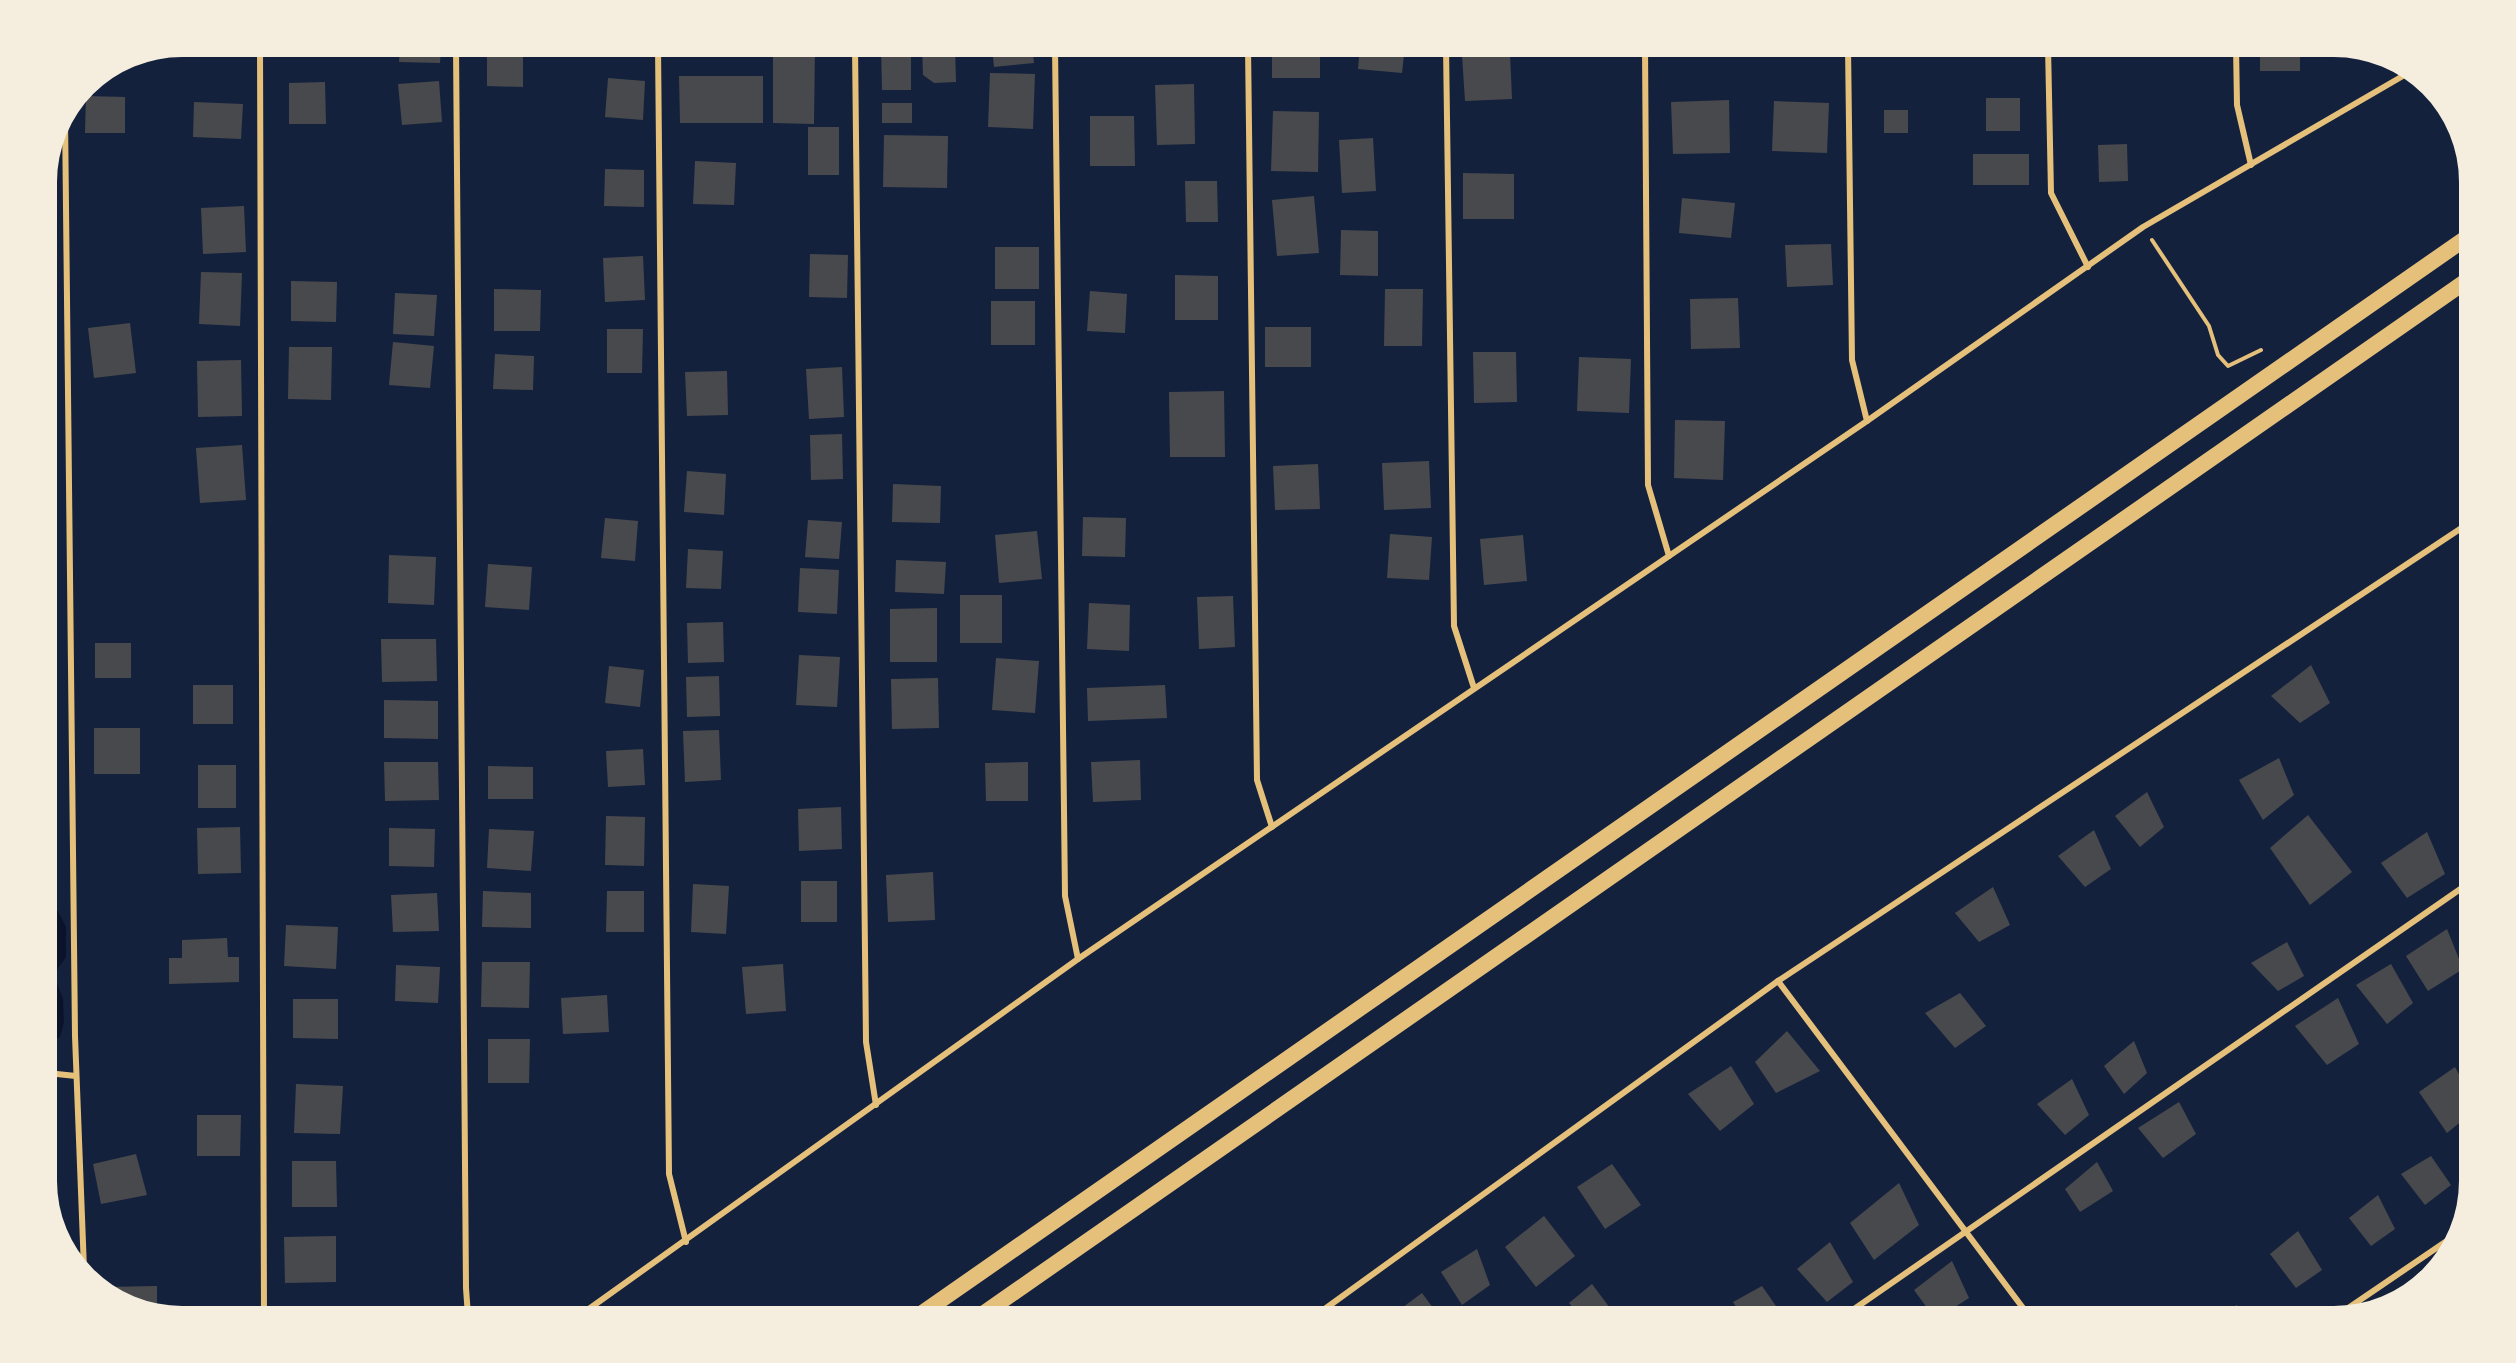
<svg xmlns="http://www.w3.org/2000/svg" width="2516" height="1363" font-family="'Open Sans',sans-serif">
<rect width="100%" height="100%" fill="#14213d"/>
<path fill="#0b132b" d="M47,901L58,911L66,927V957L57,970V983L63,999L64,1022L60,1037L48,1044Z"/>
<g fill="#48494c">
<path d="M400,46H441L440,63L399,62Z"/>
<rect x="590" y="46" width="39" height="7"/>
<path d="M773,46H815L814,124L773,123Z"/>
<path d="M881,46H911V90H882Z"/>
<path d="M922,46H955L956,82L934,83L923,75Z"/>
<path d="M992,46H1032L1034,63L994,67Z"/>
<rect x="1272" y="46" width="48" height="32"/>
<path d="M1360,46H1405L1402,73L1358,69Z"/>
<rect x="2260" y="46" width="40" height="25"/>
<path d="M487,50H523V87L487,86Z"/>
<path d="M1510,53L1512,99L1465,101L1462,55Z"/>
<path d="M990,73L1035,74L1033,129L988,127Z"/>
<path d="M679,76H763V123H680Z"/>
<path d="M608,78L645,81L643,120L605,117Z"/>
<path d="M439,81L442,122L402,125L398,84Z"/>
<path d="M325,82L326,124H289V83Z"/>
<path d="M1194,84L1195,144L1157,145L1155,85Z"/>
<path d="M86,96L125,97V133H85Z"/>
<rect x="1986" y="98" width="34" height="33"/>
<path d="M1729,100L1730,153L1673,154L1671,102Z"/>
<path d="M1774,101L1829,103L1827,153L1772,151Z"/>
<path d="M194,102L243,104L241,139L193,137Z"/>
<rect x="882" y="103" width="30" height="20"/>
<rect x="1884" y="110" width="24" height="23"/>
<path d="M1273,111L1319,112L1318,172L1271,171Z"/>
<path d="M1090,116H1134L1135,166H1090Z"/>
<rect x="808" y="127" width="31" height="48"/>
<path d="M884,135L948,136L947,188L883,187Z"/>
<path d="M1373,138L1376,191L1342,193L1339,140Z"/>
<path d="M2127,144L2128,181L2099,182L2098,145Z"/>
<rect x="1973" y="154" width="56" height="31"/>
<path d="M695,161L736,163L734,205L693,204Z"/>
<path d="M605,169L644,170V207L604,206Z"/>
<path d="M1463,173L1514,174V219H1463Z"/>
<path d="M1185,181H1217L1218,222H1186Z"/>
<path d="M1314,196L1319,253L1277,256L1272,200Z"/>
<path d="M1682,198L1735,203L1731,238L1679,233Z"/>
<path d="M244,206L246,252L203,254L201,208Z"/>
<path d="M1341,230L1378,231V276L1340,275Z"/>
<path d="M1831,244L1833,285L1787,287L1785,245Z"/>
<rect x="995" y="247" width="44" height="42"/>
<path d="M810,254L848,255L847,298L809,297Z"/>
<path d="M643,256L645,300L605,302L603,258Z"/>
<path d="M201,272L242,273L240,326L199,324Z"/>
<path d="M1175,275L1218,276V320H1175Z"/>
<path d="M291,281L337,282L336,322L291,321Z"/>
<path d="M494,289L541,290L540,331H494Z"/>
<path d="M1385,289H1423L1422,346H1384Z"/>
<path d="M1090,291L1127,294L1125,333L1087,331Z"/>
<path d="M395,293L437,295L434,336L393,334Z"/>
<path d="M1738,298L1740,348L1691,349L1690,299Z"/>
<rect x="991" y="301" width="44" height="44"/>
<path d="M130,323L136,373L94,378L88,328Z"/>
<rect x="1265" y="327" width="46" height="40"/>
<path d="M607,329H643L642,373H607Z"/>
<path d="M393,342L434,346L430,388L389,385Z"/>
<path d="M289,347H332L331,400L288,399Z"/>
<path d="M1473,352H1516L1517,402L1474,403Z"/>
<path d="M495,354L534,356L533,390L493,389Z"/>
<path d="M1579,357L1631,359L1629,413L1577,411Z"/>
<path d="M241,360L242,416L198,417L197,361Z"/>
<path d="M842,367L844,417L809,419L806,369Z"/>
<path d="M727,371L728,415L687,416L685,372Z"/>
<path d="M1224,391L1225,457H1170L1169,392Z"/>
<path d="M1675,420L1725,421L1723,480L1674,478Z"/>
<path d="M842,434L843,479L811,480L810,435Z"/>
<path d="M242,445L246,500L200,503L196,448Z"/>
<path d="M1429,461L1431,508L1384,510L1382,463Z"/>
<path d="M1318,464L1320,509L1275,510L1273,466Z"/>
<path d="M687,471L726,474L724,515L684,512Z"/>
<path d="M893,484L941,486L940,523L892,522Z"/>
<path d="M1083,517L1126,518L1125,557L1082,556Z"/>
<path d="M605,518L638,521L635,561L601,558Z"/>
<path d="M808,520L842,522L839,559L805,557Z"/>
<path d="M1037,531L1042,579L999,583L995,535Z"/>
<path d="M1390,534L1432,537L1429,580L1387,578Z"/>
<path d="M1523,535L1527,581L1484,585L1480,539Z"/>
<path d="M688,549L723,551L721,589L686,588Z"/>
<path d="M389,555L436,557L434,605L388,603Z"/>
<path d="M896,560L946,562L944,594L895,592Z"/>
<path d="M488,564L532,567L529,610L485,607Z"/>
<path d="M800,568L839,570L837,614L798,612Z"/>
<rect x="960" y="595" width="42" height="48"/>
<path d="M1233,596L1235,647L1199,649L1197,597Z"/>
<path d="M1089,603L1130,605L1129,651L1087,649Z"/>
<path d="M937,608V662H890V609Z"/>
<path d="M723,622L724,662L688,663L687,623Z"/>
<path d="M381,639H436L437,681L382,682Z"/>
<rect x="95" y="643" width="36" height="35"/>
<path d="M799,655L840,657L837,707L796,705Z"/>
<path d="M996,658L1039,661L1035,713L992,710Z"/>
<path d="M2311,665L2330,703L2300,723L2271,696Z"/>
<path d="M609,666L644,670L640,707L605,703Z"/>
<path d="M719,676L720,716L687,717L686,677Z"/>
<path d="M938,678L939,728L892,729L891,679Z"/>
<rect x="193" y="685" width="40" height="39"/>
<path d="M1165,685L1167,718L1088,721L1087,688Z"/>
<path d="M384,700L438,701V739L384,738Z"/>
<rect x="94" y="728" width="46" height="46"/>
<path d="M719,730L721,780L685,782L683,731Z"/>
<path d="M643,749L645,785L608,787L606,751Z"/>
<path d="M2279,758L2294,795L2263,820L2239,780Z"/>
<path d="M1140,760L1141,800L1093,802L1091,762Z"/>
<path d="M384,762H438L439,800L385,801Z"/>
<path d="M1028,762V801H986L985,763Z"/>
<rect x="198" y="765" width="38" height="43"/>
<path d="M488,766L533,767V799H488Z"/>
<path d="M2147,792L2164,827L2140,847L2115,816Z"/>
<path d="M841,807L842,849L799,851L798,809Z"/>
<path d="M2308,815L2352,872L2310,905L2270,848Z"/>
<path d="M606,816L645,817L644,866L605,865Z"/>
<path d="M240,827L241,873L198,874L197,828Z"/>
<path d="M389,828L435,829L434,867L389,866Z"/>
<path d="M489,829L534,831L531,871L487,868Z"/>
<path d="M2094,830L2111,869L2085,887L2058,856Z"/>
<path d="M2427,832L2445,874L2407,898L2381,863Z"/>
<path d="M933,872L935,920L888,922L886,875Z"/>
<rect x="801" y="881" width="36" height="41"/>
<path d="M693,884L729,886L726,934L691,932Z"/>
<path d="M1993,887L2010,925L1979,942L1955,913Z"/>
<path d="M483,891L531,893V928L482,927Z"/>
<path d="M607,891H644V932H606Z"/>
<path d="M437,893L439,931L393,932L391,895Z"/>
<path d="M286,925L338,927L336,969L284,966Z"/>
<path d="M2447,929L2463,969L2428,991L2406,956Z"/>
<path d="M227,938L228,957H239V982L169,984V958H182V940Z"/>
<path d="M2287,942L2304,976L2278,991L2251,963Z"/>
<path d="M482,962H530L529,1008L481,1007Z"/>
<path d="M783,964L786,1011L746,1014L742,967Z"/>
<path d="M2391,964L2413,1003L2387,1024L2356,985Z"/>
<path d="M396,965L440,967L438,1003L395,1001Z"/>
<path d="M1960,993L1986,1026L1955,1048L1925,1013Z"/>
<path d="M607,995L609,1032L563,1034L561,998Z"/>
<path d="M2338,998L2359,1044L2327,1065L2295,1026Z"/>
<path d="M293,999H338V1039L293,1038Z"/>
<path d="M1787,1031L1820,1071L1776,1093L1755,1062Z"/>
<path d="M488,1039H530L529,1083H488Z"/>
<path d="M2134,1041L2147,1073L2124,1094L2104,1066Z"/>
<path d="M1731,1066L1754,1104L1720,1131L1688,1094Z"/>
<path d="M2455,1067L2469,1093V1115L2447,1133L2419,1092Z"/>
<path d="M2072,1079L2089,1115L2065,1135L2037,1104Z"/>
<path d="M296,1084L343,1086L340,1134L294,1133Z"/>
<path d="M2179,1102L2196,1134L2163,1158L2138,1128Z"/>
<path d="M197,1115H241L240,1156H197Z"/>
<path d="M136,1154L147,1195L101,1204L93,1164Z"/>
<path d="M2431,1156L2451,1185L2425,1205L2401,1174Z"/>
<path d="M292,1161H336L337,1207H292Z"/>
<path d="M2097,1162L2113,1191L2080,1212L2065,1189Z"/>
<path d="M1612,1164L1641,1205L1605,1229L1577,1187Z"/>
<path d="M1899,1183L1919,1225L1874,1260L1850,1223Z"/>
<path d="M2378,1195L2395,1229L2371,1246L2349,1218Z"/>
<path d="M1544,1216L1575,1256L1536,1287L1505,1247Z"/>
<path d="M2298,1231L2322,1270L2296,1288L2270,1254Z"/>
<path d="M336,1236V1282L285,1283L284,1237Z"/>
<path d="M1830,1242L1853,1282L1827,1302L1797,1269Z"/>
<path d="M1477,1249L1490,1285L1462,1305L1441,1272Z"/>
<path d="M1952,1261L1969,1298L1941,1316H1933L1914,1290Z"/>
<path d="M1592,1284L1616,1316H1579L1569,1303Z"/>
<path d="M157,1286V1311L122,1302L105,1287Z"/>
<path d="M1762,1286L1783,1316H1742L1733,1302Z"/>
<path d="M1422,1293L1439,1316H1391Z"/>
<path d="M2237,1305L2244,1316H2212Z"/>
</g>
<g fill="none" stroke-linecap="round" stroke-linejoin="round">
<path stroke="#e5c07b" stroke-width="4" d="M2152,240L2209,326L2218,355L2228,366L2261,350"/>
<g stroke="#e5c07b" stroke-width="6">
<path d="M260,46L264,1316"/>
<path d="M456,46L466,1288L468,1316"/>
<path d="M658,46L669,1174L686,1242"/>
<path d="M855,46L866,1042L876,1105"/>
<path d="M1055,46L1065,896L1078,959"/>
<path d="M1248,46L1257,780L1272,827"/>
<path d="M1446,46L1454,626L1474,688"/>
<path d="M1645,46L1648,485L1669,556"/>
<path d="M1848,46L1852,360L1867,421"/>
<path d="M2048,46L2051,193L2088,267"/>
<path d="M2236,46L2237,105L2251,165"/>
<path d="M65,115L75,1036L84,1269"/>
<path d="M1778,981L2029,1316"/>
<path d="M47,1073L76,1076"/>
<path d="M2338,1315L2457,1234"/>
<path d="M579,1316L1078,959L1867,421L2143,227L2408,73"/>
<path d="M1315,1316L1778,981L2469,523"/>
<path d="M1844,1316L2469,883"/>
</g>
<g stroke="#e5c07b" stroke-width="16">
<path d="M918,1316L2469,236"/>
<path d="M980,1316L2469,279"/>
</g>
</g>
<path d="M0 0H2516V1363H0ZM182 57H2334A125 125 0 0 1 2459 182V1181A125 125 0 0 1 2334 1306H182A125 125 0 0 1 57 1181V182A125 125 0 0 1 182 57Z" fill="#f5edde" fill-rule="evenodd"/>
</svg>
